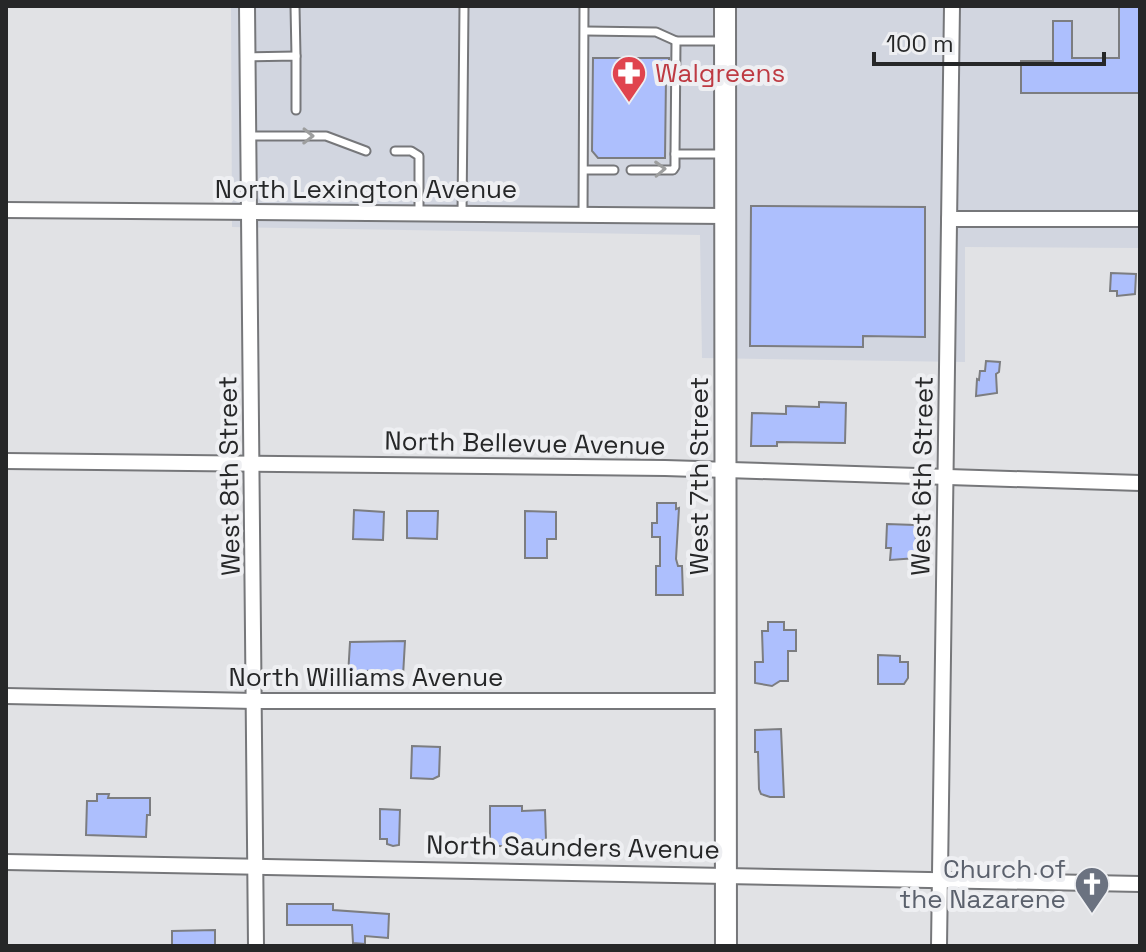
<svg xmlns="http://www.w3.org/2000/svg" width="1146" height="952" font-family="'Space Grotesk',sans-serif">
<rect width="100%" height="100%" fill="#e1e2e5"/>
<path fill="#d2d6e0" d="M231,6H1140V248L965,247V362L702,358L700,235L232,227Z"/>
<g fill="#adbffd" stroke="#7c7d80" stroke-width="2">
<path d="M1119,6H1140V93H1021V61H1053V21H1072V58H1119Z"/>
<path d="M593,58H669V77H666L665,158H598L592,151Z"/>
<path d="M751,206L925,207V337L863,336V347L750,346Z"/>
<path d="M1111,273L1136,274L1135,294L1117,296V291H1110Z"/>
<path d="M986,361L1000,362L999,372L996,374L997,393L976,396L977,379L979,380L980,371H985Z"/>
<path d="M819,402L846,403L845,443L777,442V446H751L752,413L786,414V406L819,407Z"/>
<path d="M657,503H676V509L679,508L676,559L678,566H682L683,595H656V566H660V537H652V523H657Z"/>
<path d="M354,510L384,512L383,540L353,539Z"/>
<path d="M407,511H438L437,539L407,538Z"/>
<path d="M525,511L556,512V539H547V558H525Z"/>
<path d="M887,524L915,525L917,558L890,560L891,548H886Z"/>
<path d="M768,622H784V630H796V651H788V681H780L772,686L755,683V662H763L762,631H768Z"/>
<path d="M405,641L403,676L368,671V675L348,676L350,642Z"/>
<path d="M878,655L900,656V662H908V678L904,684H878Z"/>
<path d="M781,729L784,797H770L761,794L759,789L758,752H755V730Z"/>
<path d="M412,746L440,747L439,776L433,779L411,778Z"/>
<path d="M97,794H109L108,798H150V815H147L146,837L86,835L87,801H97Z"/>
<path d="M490,806H522V811L545,810L546,840L538,841V845L532,847L511,842V846H490Z"/>
<path d="M380,809L400,810L399,845L393,846L387,844V839H380Z"/>
<path d="M287,904H333V910L389,914L388,938L365,936V944L353,943L352,925H287Z"/>
<path d="M215,930V946H172V931Z"/>
</g>
<g fill="none" stroke-linecap="round" stroke-linejoin="round">
<g stroke="#76777a" stroke-width="11">
<g id="lane">
<path d="M295,6L296,56"/>
<path d="M586,31L656,32L676,41"/>
<path d="M247,57L296,56V110"/>
<path d="M248,136H326L366,151"/>
<path d="M395,151H411L419,156V213"/>
<path d="M723,154H675L676,41H723"/>
<path d="M584,170H614"/>
<path d="M631,170H673L675,167V154"/>
<path d="M462,214L464,6"/>
<path d="M583,215L584,6"/>
</g>
</g>
<g stroke="#76777a" stroke-width="18">
<g id="street">
<path d="M247,6L256,946"/>
<path d="M6,210L725,216"/>
<path d="M949,219H1140"/>
<path d="M6,461L665,468L1140,483"/>
<path d="M6,696L255,701H725"/>
<path d="M6,862L1140,884"/>
<path d="M939,946L952,6"/>
</g>
</g>
<g stroke="#76777a" stroke-width="24">
<path id="secondary" d="M725,6L726,946"/>
</g>
<use href="#lane" stroke="#fff" stroke-width="7"/>
<use href="#street" stroke="#fff" stroke-width="14"/>
<use href="#secondary" stroke="#fff" stroke-width="20"/>
</g>
<defs><path id="oneway-chevron" d="M-2-3.5L2.5 0L-2 3.5" fill="none" stroke-width="1.6" stroke-linecap="round" stroke-linejoin="round" transform="scale(2)"/></defs>
<g stroke="#9d9e9e">
<use href="#oneway-chevron" transform="translate(308 136) rotate(1)"/>
<use href="#oneway-chevron" transform="translate(660 169) rotate(-2)"/>
</g>
<defs>
<g id="pharmacy-pin" transform="scale(1.8)"><path d="M0 17L-7.5 6A9.5 9.5 0 1 1 7.5 6Z" fill="#e0444e" stroke="#eeeff2"/><path d="M-2-6h4v4h4v4h-4v4h-4v-4h-4v-4h4Z" fill="#fff"/></g>
<g id="church-pin" transform="scale(1.8)"><path d="M0 17L-7.5 6A9.5 9.5 0 1 1 7.5 6Z" fill="#6b7280" stroke="#eeeff2"/><path d="M-1.2-6h2.4v3.5h3.3v2.4h-3.3V6h-2.4V-.1h-3.3v-2.4h3.3Z" fill="#fff"/></g>
</defs>
<g fill-rule="evenodd">
<use href="#pharmacy-pin" x="629" y="73"/>
<use href="#church-pin" x="1092" y="884"/>
</g>
<g text-anchor="middle" stroke-width="8" stroke-linejoin="round" paint-order="stroke">
<g font-size="26" fill="#be3a42" stroke="#eeeff2" text-anchor="start">
<text x="655" y="82">Walgreens</text>
</g>
<g font-size="26" fill="#262728" stroke="#eeeff2">
<text x="366" y="198">North Lexington Avenue</text>
<text transform="translate(525 443) rotate(1)" y="9">North Bellevue Avenue</text>
<text transform="translate(229 476) rotate(-91)" y="9">West 8th Street</text>
<text transform="translate(699 476) rotate(-90)" y="9">West 7th Street</text>
<text transform="translate(922 476) rotate(-89)" y="9">West 6th Street</text>
<text x="366" y="686">North Williams Avenue</text>
<text transform="translate(573 847) rotate(1)" y="9">North Saunders Avenue</text>
</g>
<g font-size="26" fill="#5b616d" stroke="#eeeff2" text-anchor="end">
<text x="1066" y="878">Church of<tspan x="1066" dy="30">the Nazarene</tspan></text>
</g>
</g>
<rect width="1146" height="952" fill="none" stroke="#262728" stroke-width="16"/>
<path d="M874 52v12h230v-12" fill="none" stroke="#262728" stroke-width="4"/>
<text x="886" y="52" font-size="24" fill="#262728" stroke="#eeeff2" stroke-width="6" paint-order="stroke">100 m</text>
</svg>
